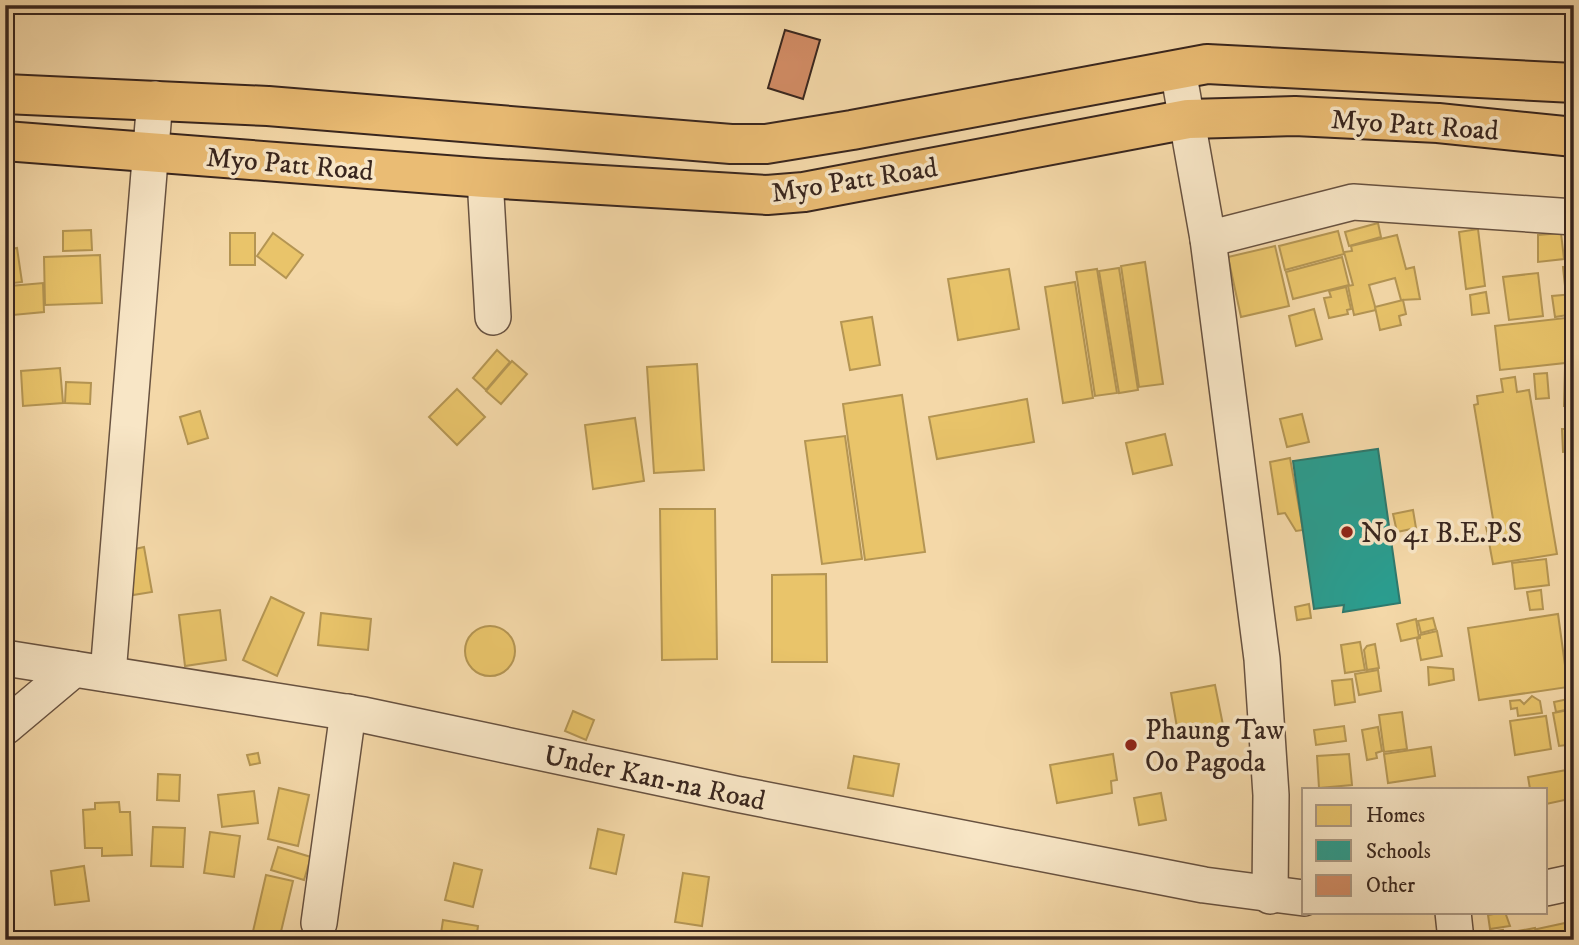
<svg xmlns="http://www.w3.org/2000/svg" width="1579" height="945" font-family="'IM FELL DW Pica',serif">
<rect width="100%" height="100%" fill="#f4d8a8"/>
<filter id="stains"><feTurbulence type="fractalNoise" baseFrequency=".00286" numOctaves="4"/><feColorMatrix values="0 0 0 0 .2 0 0 0 0 .09 0 0 0 0 .02 0 0 0 .5 -.17"/></filter>
<radialGradient id="worn" r=".72"><stop offset=".6" stop-color="#630" stop-opacity="0"/><stop offset="1" stop-color="#630" stop-opacity=".3"/></radialGradient>
<g fill="#e9c46a" stroke="#b49553" stroke-width="2">
<path d="M1378,223L1381,237L1349,246L1345,232Z"/>
<path d="M1478,229L1485,286L1466,289L1459,232Z"/>
<path d="M91,230L92,250L63,251V231Z"/>
<path d="M1338,231L1344,254L1285,270L1279,246Z"/>
<rect x="230" y="233" width="25" height="32"/>
<path d="M273,233L303,255L286,278L257,256Z"/>
<path d="M1561,233L1564,259L1538,262V235Z"/>
<path d="M1397,235L1406,269L1414,267L1420,299L1401,300L1395,278L1369,285L1376,310L1354,315L1348,286L1353,285L1344,252L1352,251L1351,246Z"/>
<path d="M1275,246L1289,306L1241,317L1228,257Z"/>
<path d="M17,248L22,282L5,284V250Z"/>
<path d="M100,255L102,303L45,305L44,257Z"/>
<path d="M1342,257L1349,285L1293,299L1286,272Z"/>
<path d="M1145,262L1163,384L1139,387L1121,266Z"/>
<path d="M1563,267H1574V285L1565,286Z"/>
<path d="M1119,268L1138,390L1119,393L1099,271Z"/>
<path d="M1009,269L1019,329L958,340L948,279Z"/>
<path d="M1097,269L1117,393L1095,396L1076,272Z"/>
<path d="M1538,273L1543,316L1509,320L1503,277Z"/>
<path d="M1075,282L1093,398L1063,403L1045,287Z"/>
<path d="M43,283L44,312L13,315L10,286Z"/>
<path d="M1346,287L1351,309L1347,310L1348,314L1329,318L1324,298L1331,297L1329,291Z"/>
<path d="M1486,292L1489,313L1472,315L1470,295Z"/>
<path d="M1574,294V314L1555,317L1552,296Z"/>
<path d="M1403,300L1406,314L1399,316L1401,325L1380,330L1375,307Z"/>
<path d="M1314,309L1322,339L1296,346L1289,316Z"/>
<path d="M872,317L880,365L850,370L841,322Z"/>
<path d="M1574,317V362L1500,370L1495,326Z"/>
<path d="M497,350L510,362L486,390L473,378Z"/>
<path d="M512,361L527,374L501,404L486,391Z"/>
<path d="M697,364L704,470L654,473L647,367Z"/>
<path d="M60,368L63,403L23,406L21,371Z"/>
<path d="M1565,368H1574V406H1564Z"/>
<path d="M1547,373L1549,398L1536,399L1534,374Z"/>
<path d="M1515,377L1517,392L1529,390L1557,554L1493,564L1486,526L1494,525L1474,405L1478,404L1477,396L1503,392L1501,379Z"/>
<path d="M66,382L91,383L90,404L65,403Z"/>
<path d="M457,389L485,417L457,445L429,417Z"/>
<path d="M902,395L925,552L865,560L843,404Z"/>
<path d="M1027,399L1034,442L937,459L929,417Z"/>
<path d="M200,411L208,438L188,444L180,417Z"/>
<path d="M1302,414L1309,442L1287,447L1280,419Z"/>
<path d="M635,418L644,481L593,489L585,425Z"/>
<path d="M1562,429H1574V451L1563,452Z"/>
<path d="M1165,434L1172,465L1133,474L1126,443Z"/>
<path d="M845,436L862,559L822,564L805,441Z"/>
<path d="M1290,458L1303,530L1296,531L1285,513L1278,514L1270,462Z"/>
<path d="M660,509H715L717,659L662,660Z"/>
<path d="M1413,510L1416,528L1397,532L1393,514Z"/>
<path d="M144,547L152,592L133,595L126,551Z"/>
<path d="M1567,551H1574V580H1569Z"/>
<path d="M1546,559L1549,585L1515,589L1512,563Z"/>
<path d="M826,574L827,662H772V575Z"/>
<path d="M1541,590L1543,609L1530,610L1527,592Z"/>
<path d="M271,597L304,613L277,676L243,660Z"/>
<path d="M1309,604L1311,618L1297,620L1295,607Z"/>
<path d="M220,610L226,660L185,666L179,615Z"/>
<path d="M321,613L371,619L368,650L318,645Z"/>
<path d="M1558,614L1568,687L1479,700L1468,628Z"/>
<path d="M1433,618L1436,629L1421,633L1418,621Z"/>
<path d="M1416,619L1419,637L1401,641L1397,624Z"/>
<circle cx="490" cy="651" r="25"/>
<path d="M1437,631L1442,656L1421,660L1417,639L1420,638V635Z"/>
<path d="M1360,642L1365,670L1345,673L1341,645Z"/>
<path d="M1375,644L1379,668L1367,670L1364,650L1367,646Z"/>
<path d="M1428,667L1453,669L1454,680L1429,685Z"/>
<path d="M1378,670L1381,691L1359,695L1355,674Z"/>
<path d="M1352,679L1355,702L1335,705L1332,681Z"/>
<path d="M1215,685L1223,725L1178,733L1171,693Z"/>
<path d="M1532,696L1540,701L1542,713L1518,716L1517,708L1511,709L1510,701L1520,700L1524,704Z"/>
<path d="M1573,698L1574,708L1556,712L1554,702Z"/>
<path d="M1574,709V744L1559,746L1553,713Z"/>
<path d="M573,711L594,720L586,740L565,731Z"/>
<path d="M1402,712L1407,749L1384,752L1379,715Z"/>
<path d="M1546,716L1551,749L1515,755L1510,721Z"/>
<path d="M1344,726L1346,741L1316,745L1314,730Z"/>
<path d="M1378,727L1382,751L1376,753L1377,758L1367,760L1362,730Z"/>
<path d="M1431,747L1435,776L1388,783L1384,754Z"/>
<path d="M258,753L260,763L250,765L247,755Z"/>
<path d="M1113,754L1117,780L1111,781L1112,793L1057,803L1050,765Z"/>
<path d="M1349,754L1352,785L1319,788L1317,756Z"/>
<path d="M854,756L899,764L893,796L848,788Z"/>
<path d="M1572,769L1574,798L1546,804V789H1530L1528,777Z"/>
<path d="M158,774L180,775L179,801L157,800Z"/>
<path d="M279,788L309,795L298,846L268,839Z"/>
<path d="M254,791L258,823L222,827L218,795Z"/>
<path d="M1161,793L1166,820L1139,825L1134,798Z"/>
<path d="M119,802L120,812H130L132,855L102,856V848H85L83,810L95,809V803Z"/>
<path d="M153,827L185,828L183,867L151,866Z"/>
<path d="M598,829L624,835L616,874L590,868Z"/>
<path d="M210,832L240,836L234,877L204,873Z"/>
<path d="M278,847L311,857L304,880L271,870Z"/>
<path d="M454,863L482,870L473,907L445,900Z"/>
<path d="M84,866L89,901L55,905L51,871Z"/>
<path d="M683,873L709,877L702,926L675,922Z"/>
<path d="M266,875L293,881L279,940H251Z"/>
<path d="M1505,912L1510,926L1490,929L1488,915Z"/>
<path d="M443,920L478,926L476,940H440Z"/>
<path d="M1565,923L1568,940H1539L1537,929Z"/>
<path d="M1535,928L1537,940H1507L1506,933Z"/>
<path d="M1503,930L1504,940H1470V935Z"/>
</g>
<path fill="#2a9d8f" stroke="#2e796d" stroke-width="2" d="M1378,449L1400,603L1343,612L1344,605L1314,609L1293,461Z"/>
<path fill="#d28c65" stroke="#39261e" stroke-width="2" d="M785,30L820,40L803,99L768,88Z"/>
<g fill="none" stroke-linecap="round" stroke-linejoin="round">
<g stroke="#685240" stroke-width="38">
<g id="minor">
<path d="M1178,70L1208,239L1262,659L1271,795L1270,896"/>
<path d="M485,178L493,317"/>
<path d="M1208,239L1353,202L1574,217"/>
<path d="M5,658L364,715L736,794L1204,885L1304,898"/>
<path d="M108,674L155,99"/>
<path d="M5,727L74,669"/>
<path d="M1546,888L1574,882"/>
<path d="M1453,912L1456,940"/>
<path d="M319,923L348,712"/>
</g>
</g>
<g stroke="#39261e" stroke-width="42">
<g id="major">
<path d="M5,94L268,106L731,144H766L852,130L1207,64L1574,83"/>
<path d="M5,141L485,178L767,195L804,192L1188,119L1295,116L1438,123L1574,137"/>
</g>
</g>
<use href="#minor" stroke="#f8e6c6" stroke-width="35"/>
<use href="#major" stroke="#eabc74" stroke-width="38"/>
</g>
<g fill="#8f2418" stroke="#f8e6c6" stroke-width="2.5">
<circle cx="1347" cy="532" r="7"/>
<circle cx="1131" cy="745" r="7"/>
</g>
<g text-anchor="middle" stroke-width="7" stroke-linejoin="round" paint-order="stroke">
<g font-size="28" fill="#39261e" stroke="#f8e6c6">
<text transform="translate(1415 124) rotate(4)" y="10">Myo Patt Road</text>
<text transform="translate(290 163) rotate(5)" y="10">Myo Patt Road</text>
<text transform="translate(854 179) rotate(-9)" y="10">Myo Patt Road</text>
<text transform="translate(655 777) rotate(12)" y="10">Under Kan-na Road</text>
</g>
<g font-size="28" fill="#39261e" stroke="#f8e6c6" text-anchor="start">
<text x="1361" y="542">No 41 B.E.P.S</text>
<text x="1145" y="739">Phaung Taw<tspan x="1145" dy="32">Oo Pagoda</tspan></text>
</g>
</g>
<rect width="1579" height="945" fill="none" stroke="#f4d8a8" stroke-width="28"/>
<rect x="7" y="7" width="1565" height="931" fill="none" stroke="#39261e" stroke-width="3.5"/>
<rect x="14" y="14" width="1551" height="917" fill="none" stroke="#39261e" stroke-width="2"/>
<rect x="1302" y="788" width="245" height="126" fill="#f8e6c6" stroke="#ac9983" stroke-width="2"/>
<rect x="1316" y="805" width="35" height="21" fill="#e9c46a" stroke="#ac9983" stroke-width="2"/>
<text x="1366" y="822" font-size="21" fill="#39261e">Homes</text>
<rect x="1316" y="840" width="35" height="21" fill="#2a9d8f" stroke="#ac9983" stroke-width="2"/>
<text x="1366" y="858" font-size="21" fill="#39261e">Schools</text>
<rect x="1316" y="875" width="35" height="21" fill="#d28c65" stroke="#ac9983" stroke-width="2"/>
<text x="1366" y="892" font-size="21" fill="#39261e">Other</text>
<rect width="100%" height="100%" filter="url(#stains)"/>
<rect width="100%" height="100%" fill="url(#worn)"/>
</svg>
